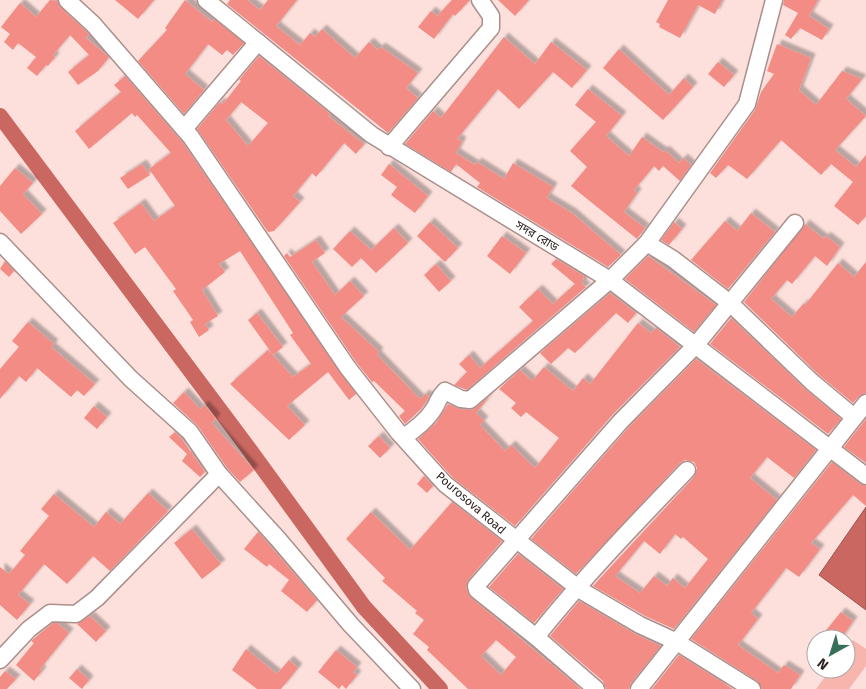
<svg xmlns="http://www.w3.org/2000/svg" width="866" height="689" font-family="'Fira Sans','Noto Sans Bengali',sans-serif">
<defs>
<filter id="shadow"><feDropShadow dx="4.5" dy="-4.5" stdDeviation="1" flood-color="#0004"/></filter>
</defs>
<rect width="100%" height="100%" fill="#fde0dc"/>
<path fill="#f8b5ae" d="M853,640L866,649V666L849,689H816L831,669H846V649Z"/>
<path fill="#ca6761" stroke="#9c544f" d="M866,507V610L819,575Z"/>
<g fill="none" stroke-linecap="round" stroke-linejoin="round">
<path stroke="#ca6761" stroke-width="16" d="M0,116L249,449L364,607L440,689"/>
</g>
<g fill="#f38c84" fill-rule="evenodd" filter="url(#shadow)">
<path d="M50,0L57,1L60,7L89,34L86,38L109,57L98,71L78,85L68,72L89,55L70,35L53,55L55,57L48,66L46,65L37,76L27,68L36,57L18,43L13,50L4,42L10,34L1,27L20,3L36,17Z"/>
<path d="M115,0H154L138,19Z"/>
<path d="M185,0L212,22L214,19L244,43L233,55L227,50L222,55L208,44L185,74L204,90L184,114L138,61L167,30L165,28Z"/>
<path d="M230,0H247L260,10L268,0H297L276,26L300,45L310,33L315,37L322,29L355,58L369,42L378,50L381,47L418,73L406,88L418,98L388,133L227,4Z"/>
<path d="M452,0H470L455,16L453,14L434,39L418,27L431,11L437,16Z"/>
<path d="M498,0H529L515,16Z"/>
<path d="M668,0H722L715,14L698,5L680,38L659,27L660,24L656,22Z"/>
<path d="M784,0H818L809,16L829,29L822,40L800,28L791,39L785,35L798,13L783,5Z"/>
<path d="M504,37L535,64L551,42L587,70L572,88L553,72L519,109L498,89L457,139L462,141L456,153L475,165L477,162L504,179L513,163L553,187L547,198L572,213L621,255L608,267L477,187L480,183L456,164L451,172L405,144L433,111L441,118Z"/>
<path d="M777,44L811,58L799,90L816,105L842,71L862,79L846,99L866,116L835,150L856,167L866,155V216L858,225L834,206L853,182L831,164L821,175L781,140L747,179L728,165L716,178L710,173L755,110L761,92L774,74L767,71Z"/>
<path d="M619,49L669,95L684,78L693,87L663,120L603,68Z"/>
<path d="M259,56L330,114L328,116L364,144L356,154L344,143L316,177L312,173L293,196L300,202L274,231L268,232L197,129L220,102L223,104L241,81L239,80ZM241,102L268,123L248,146L226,120Z"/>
<path d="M718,62L734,75L724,87L708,74Z"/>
<path d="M125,76L183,143L356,394L349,400L328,372L287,406L305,425L289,440L230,384L268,350L293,377L311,364L290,335L293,333L240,251L219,264L225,272L202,290L218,316L205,324L209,330L199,337L190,322L193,320L173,291L176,289L145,247L135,254L113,223L141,203L154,221L175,206L149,169L171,153L137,115L135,117L132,113L89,149L75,131L121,92L114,85Z"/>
<path d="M588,89L622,116L606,136L629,156L642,137L663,152L665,150L679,163L683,158L691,165L680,181L663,166L659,171L654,166L634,190L637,193L624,212L645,228L637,239L571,186L587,167L570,151L596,122L575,105Z"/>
<path d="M142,164L150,175L128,189L120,178Z"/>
<path d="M389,164L428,196L415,213L391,195L397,187L381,175Z"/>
<path d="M15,168L33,183L23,194L42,214L21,234L0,211V186Z"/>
<path d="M751,213L775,232L728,289L691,260L725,221L737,231Z"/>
<path d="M430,222L458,248L445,262L417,236Z"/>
<path d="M674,222L682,229L669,245L661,240Z"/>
<path d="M805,224L824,239L826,236L840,247L827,266L815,256L792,284L787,280L771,299L792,317L804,303L805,305L838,263L854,277L866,262V393L859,396L853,403L819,375L744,302Z"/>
<path d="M394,228L408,243L376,273L361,258L352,267L333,249L350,231L371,250Z"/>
<path d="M502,236L526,253L510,274L487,256Z"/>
<path d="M316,240L325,253L312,262L335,295L350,281L364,296L341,317L379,352L377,355L420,399L425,394L429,397L421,409L405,424L399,416L405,411L374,381L372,382L356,362L284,256L287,253L290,257Z"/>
<path d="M648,256L716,305L694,332L625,279Z"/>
<path d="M556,259L584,276L582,284L586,287L467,390L454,385L467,372L459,364L469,355L480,368L533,321L519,307L538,289L553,304L575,284L551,264Z"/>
<path d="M5,261L14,271L9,277L0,269Z"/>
<path d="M436,264L451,281L439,292L424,275Z"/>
<path d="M610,293L636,313L628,323L616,313L575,353L568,348L551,364L540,353Z"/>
<path d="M257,313L283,347L273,355L248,320Z"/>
<path d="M731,318L805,389L841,419L828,434L710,344Z"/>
<path d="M28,322L54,344L51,347L95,384L84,396L77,390L71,397L37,368L26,382L19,376L0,399V369L19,347L12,341Z"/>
<path d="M638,323L651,333L656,328L680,347L613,414L515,526L453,478L418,439L436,423L448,404L460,409L473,410L490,396L476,413L484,421L480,425L505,451L511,445L535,468L559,438L526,412L521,417L511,408L516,403L499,389L520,370L532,381L544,367L573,391L583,378L590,384Z"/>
<path d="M696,359L816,450L794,478L767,457L750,478L777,500L674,629L645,616L593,586L694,477L697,468L694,462L685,460L680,463L576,574L531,539L628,428ZM675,534L681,539L683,537L708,559L685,588L673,578L667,586L654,576L640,593L615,576L644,541L660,554Z"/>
<path d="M184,392L200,409L204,405L216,418L212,423L254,470L240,482L227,468L198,426L173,403Z"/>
<path d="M94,406L107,417L97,429L84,418Z"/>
<path d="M866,419V463L844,447Z"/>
<path d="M175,432L182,439L205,472L200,477L182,461L187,454L169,437Z"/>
<path d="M379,436L390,448L380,458L368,446Z"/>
<path d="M832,462L860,484L866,486V506L853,495L811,543L820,549L799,577L786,568L751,613L758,619L738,645L778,673L784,665L800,675L791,689H762L757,681L691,639Z"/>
<path d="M424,476L433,486L427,493L417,484Z"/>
<path d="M148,493L168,511L110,571L93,556L67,584L44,564L18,595L30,604L17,620L0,605V567L9,574L25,555L20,551L49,516L41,509L54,494L94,527L106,512L120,524Z"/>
<path d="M452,502L502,541L468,580L466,588L470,597L581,689H468L427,650L429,647L413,634L424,620L415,613L417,611L382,581L385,578L346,539L371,512L410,550ZM496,640L516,657L501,675L481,656Z"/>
<path d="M192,529L221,564L202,579L174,543Z"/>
<path d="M258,532L317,600L307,612L281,591L289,580L269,564L267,567L244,549Z"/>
<path d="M518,554L563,589L534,623L489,587Z"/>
<path d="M579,601L635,634L661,646L631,683L629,689H606L603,681L550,636Z"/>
<path d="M841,612L853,621L841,639H819Z"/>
<path d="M90,616L106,631L96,642L77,624Z"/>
<path d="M53,623H57L69,633L40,669L42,671L34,681L16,665L34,643L31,641Z"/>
<path d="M246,649L277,674L289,660L298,668L281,689H257L232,670Z"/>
<path d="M336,650L357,667L353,672L357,675L346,689L342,685L339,689L318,672Z"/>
<path d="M679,655L733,689H652Z"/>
<path d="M77,669L89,680L82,689L69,678Z"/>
<path d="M5,671L16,679L7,689H0V677Z"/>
</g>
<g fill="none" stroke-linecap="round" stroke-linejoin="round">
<g stroke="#aa8f8c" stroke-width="19">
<g id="minor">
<path d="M67,0L93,24L191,137L348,368L399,433L445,484L582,591L640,625L677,642L752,689"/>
<path d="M206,0L372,135L610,280L866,476"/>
<path d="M184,129L258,42"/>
<path d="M389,147L491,28V16L480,0"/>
<path d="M0,242L131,379L190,432L219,474L278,539L351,625L412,689"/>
<path d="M647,243L673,259L730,303L812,382L854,417"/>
<path d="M403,437C414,431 428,419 435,407C439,400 438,398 445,391L461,399L470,400L610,280L647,243L747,104L774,0"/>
<path d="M536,637L477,590L476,586L621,421L695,346L795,223"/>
<path d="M0,660L29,629L50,613L76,614L97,598L219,474"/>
<path d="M596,689L536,637C583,578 635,524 687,470"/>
<path d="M639,689L866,403"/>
</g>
</g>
<use href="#minor" stroke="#fff" stroke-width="16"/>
</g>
<g text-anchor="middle" stroke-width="4" stroke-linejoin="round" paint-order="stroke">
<g font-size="12" fill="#302624" stroke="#fff">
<text transform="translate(537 236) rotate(31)" y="4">সদর রোড</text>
<text transform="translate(471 503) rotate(41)" y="4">Pourosova Road</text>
</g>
</g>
<g transform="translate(831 654) rotate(219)"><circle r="24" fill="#ffffff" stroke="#aca8a7"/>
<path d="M0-4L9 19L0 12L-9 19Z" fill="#377059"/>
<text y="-8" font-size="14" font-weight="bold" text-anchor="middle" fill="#302624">N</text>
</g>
</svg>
